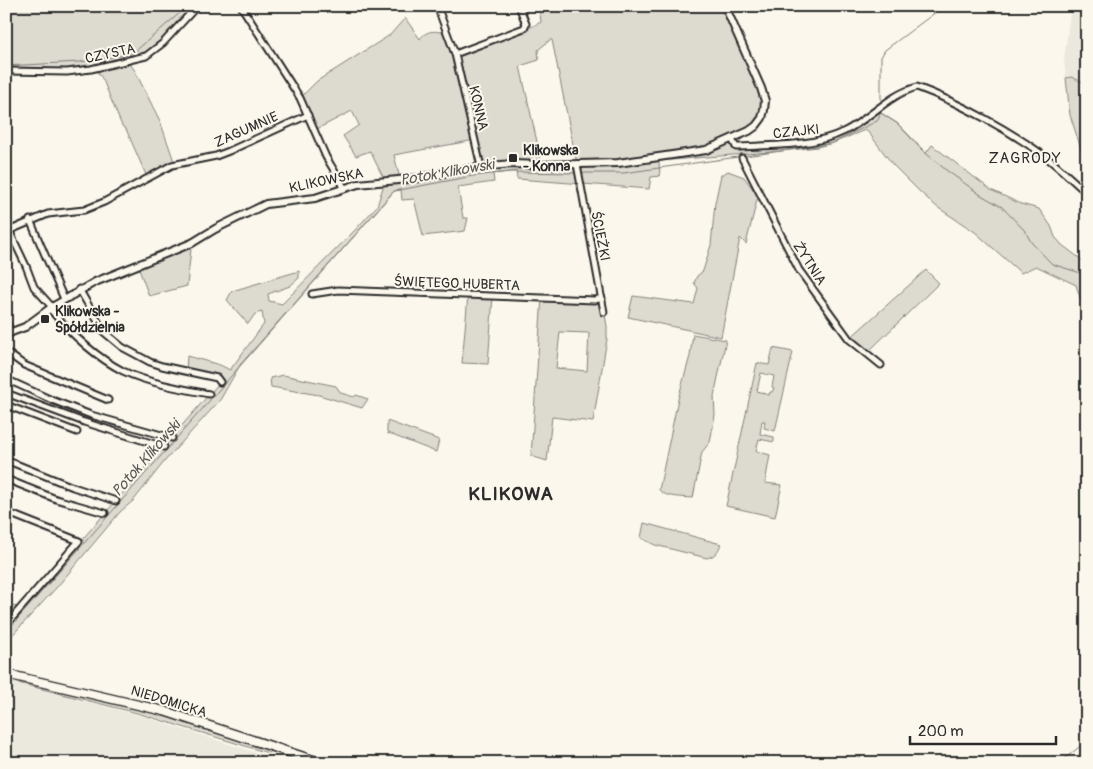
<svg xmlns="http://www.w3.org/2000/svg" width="1093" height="769" font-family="Pangolin,sans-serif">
<rect width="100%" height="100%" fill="#fbf7ec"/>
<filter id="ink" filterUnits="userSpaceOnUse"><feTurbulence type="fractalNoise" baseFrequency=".02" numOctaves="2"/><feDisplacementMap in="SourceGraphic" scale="10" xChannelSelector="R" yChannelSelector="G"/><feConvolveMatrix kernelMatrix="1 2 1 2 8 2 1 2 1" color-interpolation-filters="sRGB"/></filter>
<g filter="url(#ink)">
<g fill="#ebe8de">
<path d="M1071,6H1087V109L1084,83L1072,77L1066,78L1064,59Z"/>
<path d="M6,681L135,714L267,756L263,763H6Z"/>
</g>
<g fill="#dddad0" stroke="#84827e" fill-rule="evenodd">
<path d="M6,6H199L146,56L91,69L6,71Z"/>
<path d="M539,6H720L751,68L763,100L764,110L756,126L732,139L736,147L820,140L846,130L878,108L881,113L898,124L926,153L932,145L991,190L1021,204L1039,209L1051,226L1055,237L1062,245L1082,260L1087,254V318L1076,285L1036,266L1021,273L975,232L937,207L919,191L893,165L869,133L865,130L833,143L817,147L782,151L659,161L660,176L651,177L649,189L517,179L516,171L493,174L494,182L458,187L463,218H468L465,231L423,236L414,199L402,200L401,190L394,191L240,365L220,400L164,462L134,500L120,512L57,587L6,642V604L22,608L220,382L186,372L187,356L220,365L230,370L264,324L262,312L255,314L248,324L227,300L232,291L299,271V278L290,286L268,294L269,301L282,304L356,229L377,206L385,181L370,151L356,156L343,136L359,125L352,111L315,130L300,98L317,81L390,35L405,18L420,39C427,29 436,31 447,33L455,54L513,32L517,34L541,22ZM550,40H552L577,164H542L520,66L539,60L538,50ZM475,140L481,167L400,179L394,155Z"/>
<path d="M129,64L131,65L135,71L160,121L174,161L162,169L146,175L126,129L122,126L103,80L97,71Z"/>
<path d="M1072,77L1084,83L1087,109V167L1070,115L1066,78Z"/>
<path d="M728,171L744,177L758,196L746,244L740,238L721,337L628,317L633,296L694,304L698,288L694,283L697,276L703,271L711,245L715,203L721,175Z"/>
<path d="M187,245L191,249L187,286L149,296L137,264Z"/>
<path d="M926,270L939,283L866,354L849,339Z"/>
<path d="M468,295L493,296L488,364L462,363Z"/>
<path d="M542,297L602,298L607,326V339L593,422L552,417L547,461L531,456ZM560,332L589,333L587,371L556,368Z"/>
<path d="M693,334L726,340L714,396L715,415L710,442L702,452L693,498C682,497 666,498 659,490L678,399L690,356Z"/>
<path d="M773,348L793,352L775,431L764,428L765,421H762L760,434L774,437V442L759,439L756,451L770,455L765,483L782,485L775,517L726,506L757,363L769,365ZM761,373L774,376L772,387L774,388L772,392H770L769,395L757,391Z"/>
<path d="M283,375L336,386L341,393L354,397L356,395L368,399L362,408L319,395L271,387L270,378Z"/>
<path d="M387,421L439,440L436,452L387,433Z"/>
<path d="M644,523L721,544C718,552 715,556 707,558L655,545L641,538Z"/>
<path d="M6,677L139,708L269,749L271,751L268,753L137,713L6,680Z"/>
</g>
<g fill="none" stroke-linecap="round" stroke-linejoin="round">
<g stroke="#7b7a75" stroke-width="1">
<path d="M6,66L80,62L132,54L188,6"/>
<path d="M881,103V57L885,50L944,6"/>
<path d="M881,113L898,124L922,150L946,170L981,195L1002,207L1025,231L1031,242L1052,264L1087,275"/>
<path d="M581,173H623L817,146L833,143L877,121L879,118L881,109"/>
<path d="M6,632L394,191L473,176L510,172L577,173"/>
<path d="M1059,763L1087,741"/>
</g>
<g stroke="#2b2b2b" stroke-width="9">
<g id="minor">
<path d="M241,6L300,98L326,157L344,187"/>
<path d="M437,6L455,54L481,167"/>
<path d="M455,54L524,28L526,24L519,6"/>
<path d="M6,71L67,72L91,69L146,56L163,43L197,6"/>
<path d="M732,139L736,147C772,145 813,147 845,131C871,118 888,95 917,87C960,103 1009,130 1046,157C1060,168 1073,181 1087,193"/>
<path d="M742,158L799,270L849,339L881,365"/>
<path d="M577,164L604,312"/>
<path d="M30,220L64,299"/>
<path d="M6,224L26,266L34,287L52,307"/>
<path d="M6,232L48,214L84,210L104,202L172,165L216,156L229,151L308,115"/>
<path d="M79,289L104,332L122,347L150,362L162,366L217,378L220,382"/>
<path d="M312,294L338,290L595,300L602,298"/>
<path d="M50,309C71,334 94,356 123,371C148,383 182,389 209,394"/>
<path d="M6,321L11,333"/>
<path d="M6,352L24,365L108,400"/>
<path d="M6,379L52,400L91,415L172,438"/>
<path d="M6,393L84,422L164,447"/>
<path d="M6,405L77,432"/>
<path d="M6,460L73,487L116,501"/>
<path d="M6,479L56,499L105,513"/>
<path d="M6,512L79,541L6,625"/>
</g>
</g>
<g stroke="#2b2b2b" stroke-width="10">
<path id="tertiary" d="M6,334L25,327L52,307L95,282L192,243L215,229L266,204L315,198L358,184L418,178L481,167L512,164L542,165L618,163L706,150L749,131L756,126L762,118L764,110L765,101L761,88L725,6"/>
</g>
<g stroke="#2b2b2b" stroke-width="11">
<path id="secondary" d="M6,674L164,711L322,763"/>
</g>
<use href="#minor" stroke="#fbf7ec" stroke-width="5"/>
<use href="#tertiary" stroke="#fbf7ec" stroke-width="6"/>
<use href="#secondary" stroke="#fbf7ec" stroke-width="8"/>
</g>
</g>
<g fill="#2b2b2b" stroke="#fbf7ec" stroke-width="2">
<rect x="508" y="153" width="10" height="10" rx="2.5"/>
<rect x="40" y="314" width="10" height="10" rx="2.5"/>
</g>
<g text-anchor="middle" stroke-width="4" stroke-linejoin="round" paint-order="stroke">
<g font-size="14" fill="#2b2b2b" stroke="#fbf7ec">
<text transform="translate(110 53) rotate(-12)" y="5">CZYSTA</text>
<text transform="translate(479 108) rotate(77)" y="5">KONNA</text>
<text transform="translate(246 129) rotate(-24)" y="5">ZAGUMNIE</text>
<text transform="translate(796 131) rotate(-6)" y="5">CZAJKI</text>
<text transform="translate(326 180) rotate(-12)" y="5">KLIKOWSKA</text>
<text transform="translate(601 236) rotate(79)" y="5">ŚCIEŻKI</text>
<text transform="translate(810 263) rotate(57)" y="5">ŻYTNIA</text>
<text transform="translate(457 283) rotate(2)" y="5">ŚWIĘTEGO HUBERTA</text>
<text transform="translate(169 701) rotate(17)" y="5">NIEDOMICKA</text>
</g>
<g font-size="14" font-weight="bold" fill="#2b2b2b" stroke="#fbf7ec" text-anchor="start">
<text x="523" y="155">Klikowska<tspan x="523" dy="16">- Konna</tspan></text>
<text x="55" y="316">Klikowska -<tspan x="55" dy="16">Spółdzielnia</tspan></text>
</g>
<g font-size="15" letter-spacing="1" fill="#2b2b2b" stroke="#fbf7ec">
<text x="1025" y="163">ZAGRODY</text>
</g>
<g font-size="15" font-style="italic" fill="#5a5956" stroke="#fbf7ec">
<text transform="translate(447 172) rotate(-10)" y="5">Potok Klikowski</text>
<text transform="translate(146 458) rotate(-49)" y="5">Potok Klikowski</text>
</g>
<g font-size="19" font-weight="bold" letter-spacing="1" fill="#2b2b2b" stroke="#fbf7ec">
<text x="511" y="500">KLIKOWA</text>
</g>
</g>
<rect width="1093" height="769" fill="none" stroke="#fbf7ec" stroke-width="25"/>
<rect x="12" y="12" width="1068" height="744" fill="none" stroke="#2b2b2b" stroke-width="2" filter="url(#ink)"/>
<path d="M910 736v8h146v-8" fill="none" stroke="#2b2b2b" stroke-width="2.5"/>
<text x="918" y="736" font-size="15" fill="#2b2b2b" stroke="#fbf7ec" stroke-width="4" paint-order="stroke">200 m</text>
</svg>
